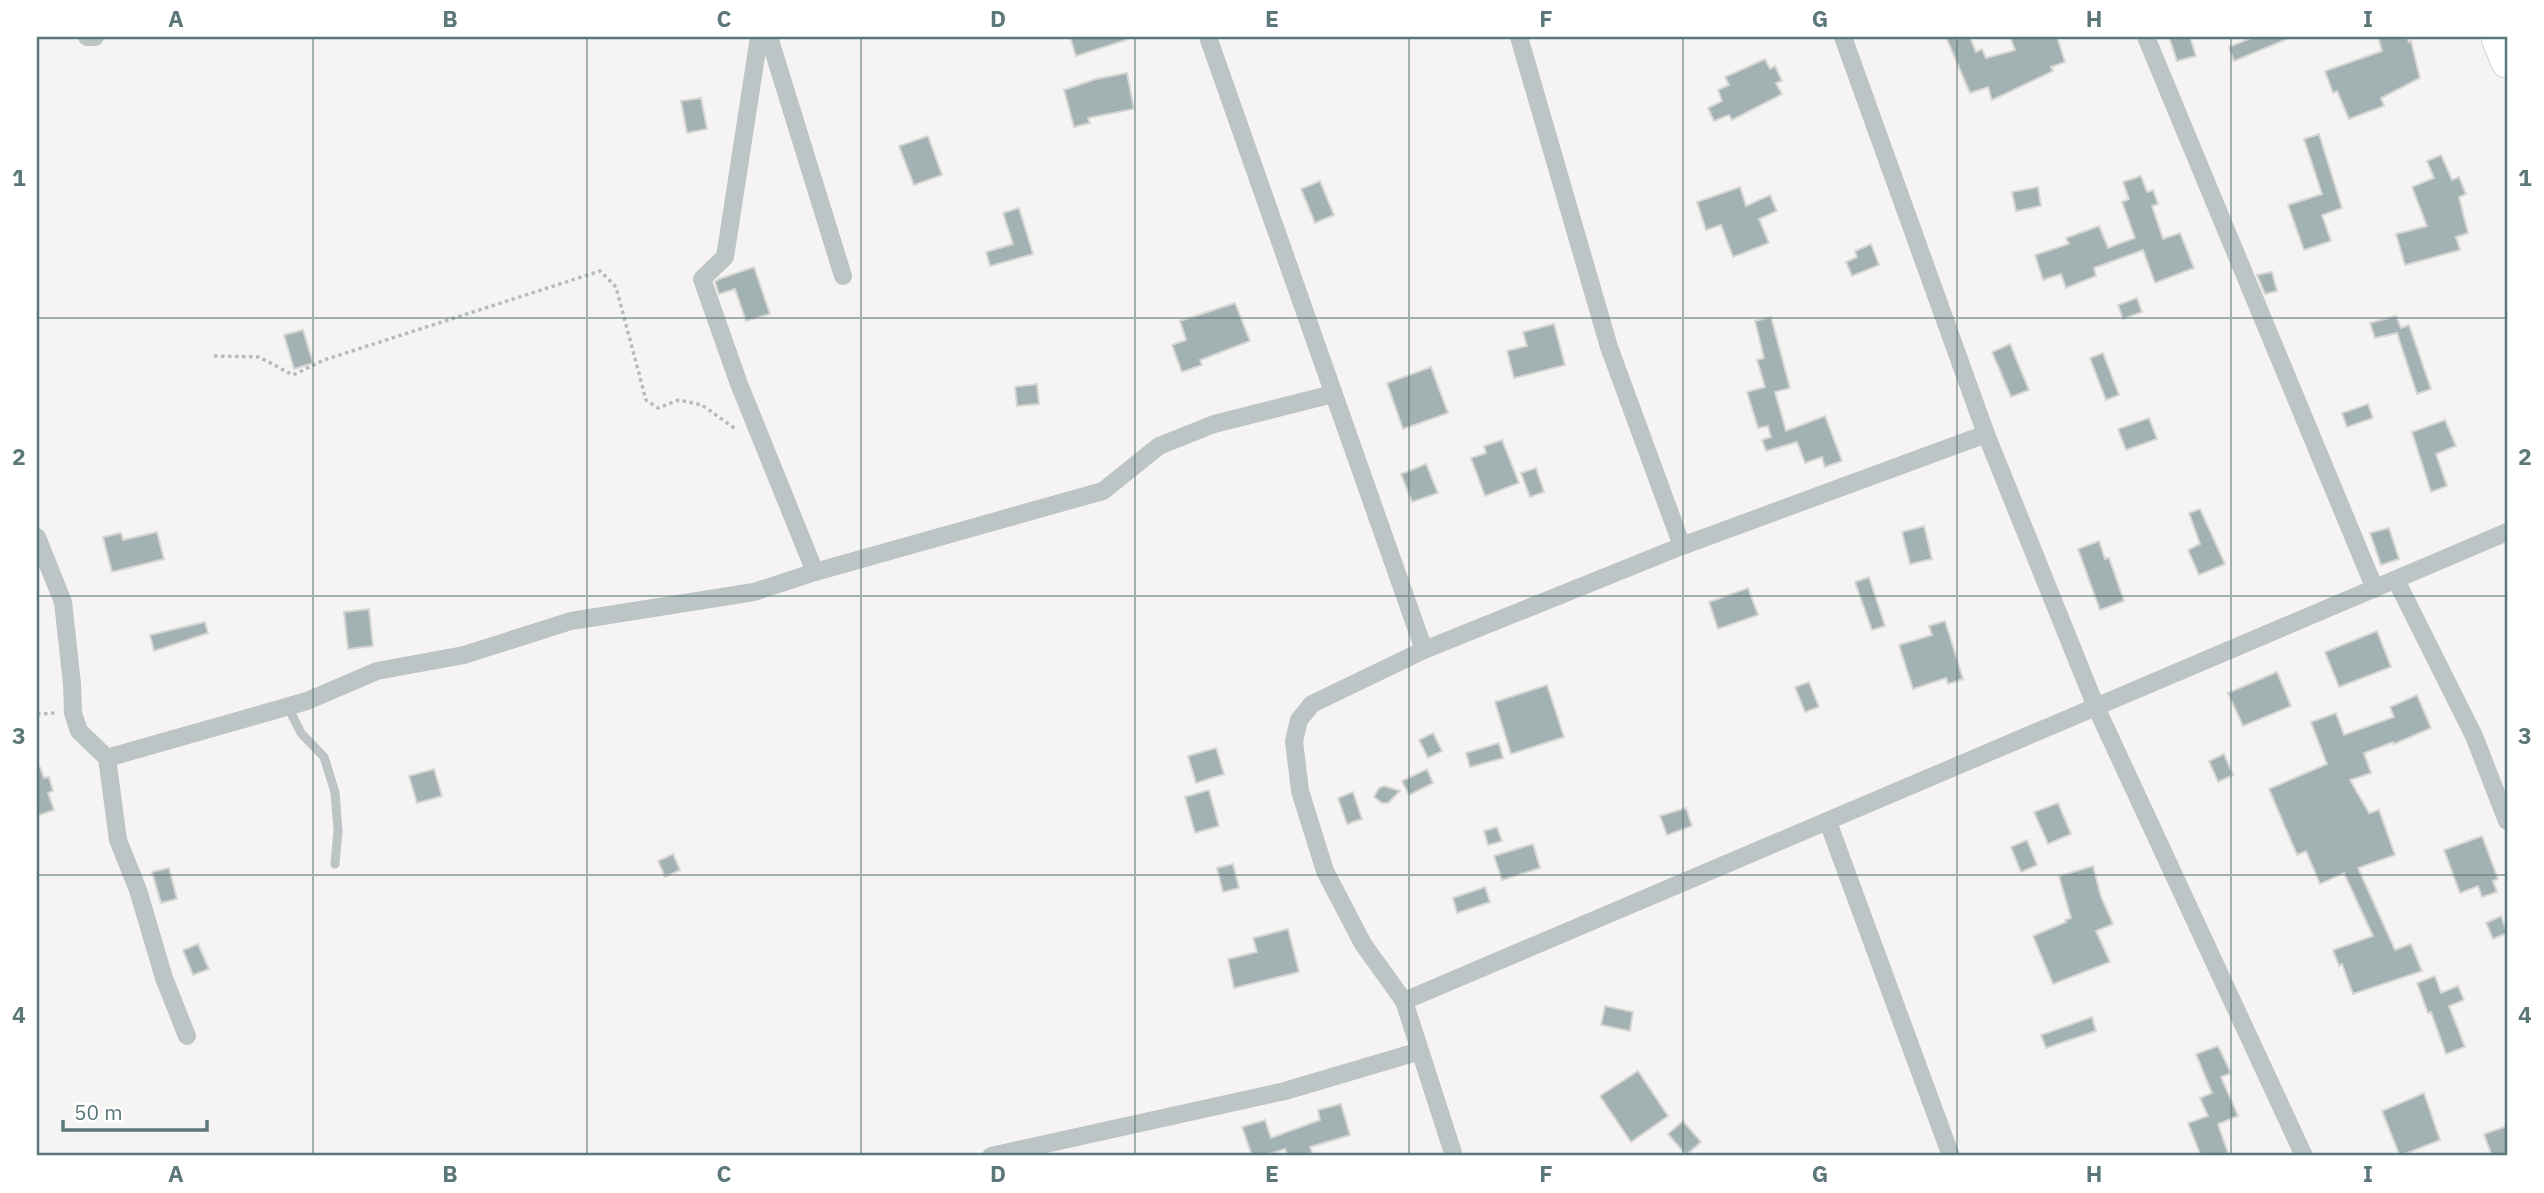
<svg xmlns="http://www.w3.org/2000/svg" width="2544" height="1193" font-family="'IBM Plex Sans',sans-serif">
<rect width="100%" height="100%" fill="#f6f4f2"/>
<g fill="#a2b2b3" stroke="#d7d6d5" stroke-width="2">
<path d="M1070,37H1126V40L1076,56Z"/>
<path d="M1946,37H1970L1976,52L1982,49L1986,58L2015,50L2010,37H2057L2065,62L2051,67L2053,71L1992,100L1988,87L1970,93Z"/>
<path d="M2169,37H2190L2196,56L2177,61Z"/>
<path d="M2253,37H2292L2234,61L2229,47Z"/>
<path d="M2378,37H2407L2409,42L2411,41L2420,78L2381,98L2384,106L2349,119L2337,91L2333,93L2325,71L2382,51Z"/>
<path d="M1765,59L1770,69L1775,66L1782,81L1776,83L1782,94L1732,120L1729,115L1714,121L1708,108L1722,101L1718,90L1729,85L1725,77Z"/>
<path d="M1127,73L1134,109L1088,118L1090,123L1074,127L1064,90L1096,79Z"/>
<path d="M701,98L707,129L687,133L681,101Z"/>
<path d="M2319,134L2342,208L2322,215L2331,241L2304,250L2288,205L2322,194L2304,139Z"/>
<path d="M928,136L942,175L914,185L899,146Z"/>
<path d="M2441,155L2452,180L2459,177L2466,194L2459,197L2468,233L2456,237L2460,250L2405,265L2396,234L2427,226L2412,187L2434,178L2427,161Z"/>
<path d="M2141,176L2147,192L2153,190L2158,204L2152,206L2163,239L2180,233L2194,268L2155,283L2143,250L2094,268L2096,276L2066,288L2061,274L2043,280L2035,255L2069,244L2066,238L2099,226L2108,248L2135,238L2122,202L2129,199L2123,182Z"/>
<path d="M1320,181L1334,215L1315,223L1301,189Z"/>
<path d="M1740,187L1746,206L1770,195L1777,211L1759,219L1769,243L1733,257L1721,225L1706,230L1697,202Z"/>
<path d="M2038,187L2041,206L2016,211L2012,192Z"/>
<path d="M1019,208L1033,254L990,266L986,252L1013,244L1003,213Z"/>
<path d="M1871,244L1879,265L1852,276L1846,262L1857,257L1855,251Z"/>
<path d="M754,267L770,314L746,321L735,289L719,294L715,282L719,279Z"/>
<path d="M2272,272L2277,291L2265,294L2257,275Z"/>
<path d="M2137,298L2142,312L2123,319L2118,305Z"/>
<path d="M1235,303L1250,341L1200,360L1202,365L1182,372L1172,345L1186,340L1180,321Z"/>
<path d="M2396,316L2401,328L2409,325L2431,389L2417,394L2397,333L2375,338L2370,323Z"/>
<path d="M1771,317L1790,388L1775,392L1786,431L1825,416L1842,461L1825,467L1822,457L1805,463L1797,442L1766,451L1762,440L1771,437L1768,426L1758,428L1747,392L1765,387L1757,360L1764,358L1755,321Z"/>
<path d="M1554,324L1565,365L1514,378L1507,351L1527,346L1523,332Z"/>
<path d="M303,330L313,363L294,369L284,335Z"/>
<path d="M2010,344L2029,390L2011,397L1992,352Z"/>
<path d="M2103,353L2119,395L2106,400L2090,358Z"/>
<path d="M1431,367L1448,413L1403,429L1387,383Z"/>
<path d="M1037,384L1039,404L1017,406L1015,387Z"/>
<path d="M2368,404L2373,418L2347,427L2342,413Z"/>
<path d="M2149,418L2157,439L2126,450L2118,429Z"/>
<path d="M2445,420L2456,446L2436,454L2447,486L2431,492L2412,432Z"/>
<path d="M1502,440L1519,483L1485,496L1471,458L1486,453L1484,446Z"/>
<path d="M1426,464L1438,493L1412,502L1401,474Z"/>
<path d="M1536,468L1544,492L1530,497L1521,473Z"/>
<path d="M2200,509L2225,564L2199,575L2188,550L2200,544L2189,513Z"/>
<path d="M1924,526L1932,559L1910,564L1902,532Z"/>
<path d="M2389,528L2399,559L2381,565L2370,533Z"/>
<path d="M157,532L164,559L112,572L103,537L121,533L123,540Z"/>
<path d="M2099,541L2105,559L2109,558L2124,601L2100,610L2078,549Z"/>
<path d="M1869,577L1885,626L1872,630L1855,582Z"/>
<path d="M1748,588L1758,615L1718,629L1709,602Z"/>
<path d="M369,609L373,646L348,649L344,612Z"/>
<path d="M1945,621L1963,679L1948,684L1946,678L1913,689L1899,645L1932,635L1929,626Z"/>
<path d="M205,622L208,633L154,651L150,635Z"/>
<path d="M2377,631L2391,667L2339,687L2325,652Z"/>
<path d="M2277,672L2291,706L2243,726L2228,693Z"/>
<path d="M1809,682L1819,707L1805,712L1795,687Z"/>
<path d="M1547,685L1564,737L1511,754L1495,702Z"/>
<path d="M2417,695L2431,728L2394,744L2393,742L2364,753L2371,773L2350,780L2369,813L2379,810L2395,855L2358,868L2395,950L2411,944L2422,971L2353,994L2342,964L2339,966L2333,950L2373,936L2344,873L2320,884L2306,851L2297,855L2269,789L2327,764L2311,722L2336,713L2344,735L2394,717L2390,707Z"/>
<path d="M1433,733L1442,751L1428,758L1419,740Z"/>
<path d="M1499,743L1503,758L1470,767L1466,753Z"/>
<path d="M1216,748L1224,774L1196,783L1188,756Z"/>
<path d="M2224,754L2233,775L2218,782L2209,761Z"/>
<path d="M37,767H40L44,778L49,777L53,791L48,793L54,810L37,816Z"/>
<path d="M434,769L442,796L417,803L409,776Z"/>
<path d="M1427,769L1433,783L1409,795L1402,781Z"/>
<path d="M1384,786L1400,791L1388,803H1382L1374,797L1379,788Z"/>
<path d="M1209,790L1219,826L1195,833L1185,797Z"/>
<path d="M1353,792L1362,819L1347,824L1338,798Z"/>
<path d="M2058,803L2071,834L2048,844L2034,812Z"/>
<path d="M1686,808L1692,826L1667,835L1660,816Z"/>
<path d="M1497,827L1502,841L1488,845L1484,831Z"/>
<path d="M2482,836L2498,879L2493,881L2497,892L2482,897L2478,886L2460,893L2444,850Z"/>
<path d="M2027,840L2037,865L2021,872L2011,847Z"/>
<path d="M1533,844L1540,868L1502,880L1494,856Z"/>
<path d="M673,854L680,870L665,877L658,861Z"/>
<path d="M1233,864L1239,888L1223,892L1217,868Z"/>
<path d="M2093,866L2101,897L2113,924L2096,931L2110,962L2053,984L2033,936L2066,922L2065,920L2071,918L2059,876Z"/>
<path d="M169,868L177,899L161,903L152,872Z"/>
<path d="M1485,887L1490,902L1457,913L1453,898Z"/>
<path d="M2501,916L2507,933L2493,939L2486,923Z"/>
<path d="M1288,929L1299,972L1234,988L1228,959L1257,952L1253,938Z"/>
<path d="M198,944L209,969L193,975L183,950Z"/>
<path d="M2435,976L2441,993L2458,986L2464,1000L2449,1006L2465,1047L2446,1054L2431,1012L2428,1013L2417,983Z"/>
<path d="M1605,1006L1633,1012L1630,1031L1601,1025Z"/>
<path d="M2092,1017L2096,1031L2046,1048L2041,1035Z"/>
<path d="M2218,1046L2231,1073L2221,1077L2238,1116L2218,1124L2229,1156H2201L2188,1123L2208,1116L2200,1098L2212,1093L2196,1054Z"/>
<path d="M1638,1071L1668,1116L1631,1142L1600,1096Z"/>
<path d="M2424,1093L2440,1140L2400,1156L2382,1111Z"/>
<path d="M1341,1104L1350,1135L1310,1147L1313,1156H1288L1285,1149L1263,1156H1252L1242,1127L1265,1120L1271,1138L1320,1120L1318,1110Z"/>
<path d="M1683,1121L1701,1142L1686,1155L1668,1134Z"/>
<path d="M2507,1126V1156H2492L2484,1134Z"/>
</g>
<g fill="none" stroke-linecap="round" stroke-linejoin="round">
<g stroke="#afb7b8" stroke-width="33">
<path id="highway" d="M2497,37L2507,62"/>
</g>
<g stroke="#b6bcbd" stroke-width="3.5" stroke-dasharray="3.5 3.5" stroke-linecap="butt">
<path d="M214,356L259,357L293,375L324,360L600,271L616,287L646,400L658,408L679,400L702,405L737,430"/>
<path d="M37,714L56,713"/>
</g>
<path stroke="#bcc4c5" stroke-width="9" d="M288,707L301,733L324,757L335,792L338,831L335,864"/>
<g stroke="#bcc4c5" stroke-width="18">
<path d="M87,37H95"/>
<path d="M759,37L725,257L702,279L739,384L815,572"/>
<path d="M769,37L843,276"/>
<path d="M1208,37L1424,650L1312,704L1299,720L1294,741L1300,791L1325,871L1363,944L1404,1001L1454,1156"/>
<path d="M1519,37L1609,347L1682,546"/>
<path d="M1843,37L1986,434L2096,707L2304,1156"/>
<path d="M2146,37L2375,589"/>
<path d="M37,537L63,602L72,684L73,713L79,731L107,758L118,840L138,890L164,978L187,1036"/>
<path d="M2396,580L2474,736L2507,821"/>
<path d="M1424,650L1682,546L1986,434"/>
<path d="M107,758L307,701L377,671L464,655L571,621L754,592L815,572L1103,491L1159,446L1214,424L1333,394"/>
<path d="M1828,822L1951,1156"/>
<path d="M1404,1001L2507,532"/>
<path d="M991,1156L1285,1091L1420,1051"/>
</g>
<use href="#highway" stroke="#fff" stroke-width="32"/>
</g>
<path fill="none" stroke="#5b7779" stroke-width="2" stroke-opacity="0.55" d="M313,37V1156M587,37V1156M861,37V1156M1135,37V1156M1409,37V1156M1683,37V1156M1957,37V1156M2231,37V1156M37,318H2507M37,596H2507M37,875H2507"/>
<rect width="2544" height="1193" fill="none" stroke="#ffffff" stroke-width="77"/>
<path d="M63 1120v10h144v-10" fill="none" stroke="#5b7779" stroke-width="3.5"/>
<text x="74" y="1120" font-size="21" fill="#5b7779" stroke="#ffffff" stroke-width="5" paint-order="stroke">50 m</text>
<rect x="38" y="38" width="2468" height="1116" fill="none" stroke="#5b7779" stroke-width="2.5"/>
<g font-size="23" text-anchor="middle" font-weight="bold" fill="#5b7779">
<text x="176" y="27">A</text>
<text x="450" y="27">B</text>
<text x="724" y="27">C</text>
<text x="998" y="27">D</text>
<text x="1272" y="27">E</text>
<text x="1546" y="27">F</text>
<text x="1820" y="27">G</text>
<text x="2094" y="27">H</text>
<text x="2368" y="27">I</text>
<text x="19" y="186">1</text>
<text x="2525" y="186">1</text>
<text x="19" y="465">2</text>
<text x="2525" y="465">2</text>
<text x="19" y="744">3</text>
<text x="2525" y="744">3</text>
<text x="19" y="1023">4</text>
<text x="2525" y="1023">4</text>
<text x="176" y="1182">A</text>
<text x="450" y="1182">B</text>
<text x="724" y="1182">C</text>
<text x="998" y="1182">D</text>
<text x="1272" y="1182">E</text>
<text x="1546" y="1182">F</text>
<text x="1820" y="1182">G</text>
<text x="2094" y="1182">H</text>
<text x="2368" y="1182">I</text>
</g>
</svg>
